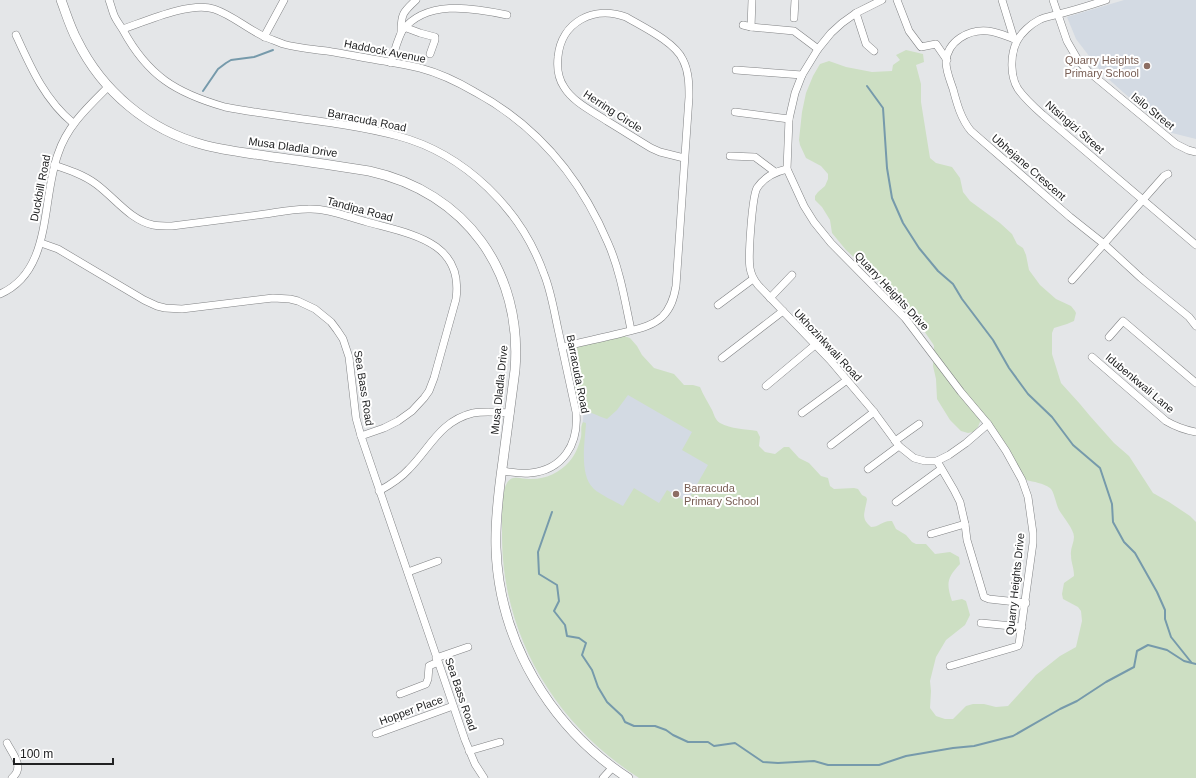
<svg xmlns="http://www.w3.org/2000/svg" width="1196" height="778" font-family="Helvetica,sans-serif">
<rect width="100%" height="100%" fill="#e4e6e8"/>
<g fill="#d3dae3">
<path d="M1124,0H1196V139L1172,133L1124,93L1103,74L1076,39L1067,17Z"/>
<path d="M632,392L786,471L734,596L574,517L584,409Z"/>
</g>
<path fill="#cddfc3" d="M906,50L923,54L924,62L916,65L921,84V102L930,158L936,163L952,167L960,178L963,192L970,201L1000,223L1012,234L1017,244L1023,248L1026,255L1029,270L1040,285L1056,299L1071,306L1075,311L1076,313L1074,321L1067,324L1054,328L1052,333V354L1061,383L1080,404L1090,416L1114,443L1129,456L1153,493L1169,502L1190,516L1196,522V778H639C555,724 502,636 502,535C502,523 501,492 507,483C508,481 511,478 514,478C518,477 524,479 529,479C544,480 559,473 569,462C575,455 579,446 581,437C582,432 580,427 583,422L586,423C585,441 579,474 593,488C597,493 616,502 623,506L634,488L659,503L667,490L687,502L708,465L682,450L692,432L628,395L617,410L607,419C597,416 590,411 580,410L569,359C570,352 572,350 578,346L624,336L630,338L637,346L642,355L654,368L674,374L684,385H693L700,387C703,395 708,402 712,410C714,414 715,420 720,423C731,429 745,429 757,431L760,437L759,446L765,452L775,454L784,447H789L799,458L809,463L821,476L828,478L830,486L834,489L854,488L858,489L862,495L866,497L867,499C865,513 860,518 871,527C879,527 883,520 892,521L896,529L906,535L912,542L916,544H926L935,554L950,552L959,557L960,564C947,578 946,583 952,601L962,599L966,601L970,615L965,625L946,640L936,657L930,681L931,691L930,708L936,716L945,719H953L966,706L973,704H984L996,707L1008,706L1036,675L1060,656L1076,647L1082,621L1081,611L1078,607L1063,599L1062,594L1064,583L1074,576C1074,567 1071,563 1071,555C1070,549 1074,543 1074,537C1074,529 1063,517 1059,510C1056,504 1054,491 1050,488C1043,483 1034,482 1026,480L1008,447L987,417H984L980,422L978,427L973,432L968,433L961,431L950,420L937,399L936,379L933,366L934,346L933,344L918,322L896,300L886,287L846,250L832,233L830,220L822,207L815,200V196L818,192L825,186L828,179V174L821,166L806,158L800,145L799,140L802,112L806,93L813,76L820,64L829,61L846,67L872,72L892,71L893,65L900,60L896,55Z"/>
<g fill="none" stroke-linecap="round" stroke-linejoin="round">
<g stroke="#769aab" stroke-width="2">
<path d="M867,86L883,108L887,168L892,198L903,223L919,248L938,271L953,284L962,299L993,340L1009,368L1028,394L1052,417L1073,445L1100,468L1112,504L1113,522L1124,542L1135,553L1157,592L1165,610V619L1171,637L1191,662"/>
<path d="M203,91L218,69L226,63L231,60L254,57L273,50"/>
<path d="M552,512L538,552L539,574L557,585L559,601L554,611L565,625L567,636L579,638L586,643L582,655L592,670L598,687L607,702L622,716L625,722L634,726H655L666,730L673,735L688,742H708L714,746L735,743L763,762L778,763L814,761L828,765H879L906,756L953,748L974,746L1013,736L1060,709L1077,701L1106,682L1134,667L1137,651L1148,645L1167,650L1184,661L1196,664"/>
</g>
<g stroke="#808284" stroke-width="8">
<g id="minor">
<path d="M109,0C111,5 112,10 114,15C116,20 120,25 123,30C148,76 176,93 225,107C282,118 341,121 398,136C465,154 521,209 544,274C551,291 554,311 558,329C564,357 570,384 576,412C579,444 563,470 530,473C520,474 511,472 502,471"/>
<path d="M882,0L856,13L842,23L831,33L818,49L802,75L795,93L789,119L787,169L804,206L814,222L831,243L905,318L961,392L988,424L1006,451L1022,480L1028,497L1033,533V543L1019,644L1018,646L950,666"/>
<path d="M897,0L909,31L921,47L936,44L947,60"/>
<path d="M1002,0L1014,39"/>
<path d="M1053,0L1067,41L1078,60L1089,72L1176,144L1188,150L1196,152"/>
<path d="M1106,0C1091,5 1075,10 1059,14C1052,16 1045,17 1039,20C1031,24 1021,33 1017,41C1010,55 1010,76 1018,89C1025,99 1034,107 1043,115L1196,245"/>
<path d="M856,13L866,44L874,51"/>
<path d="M794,18L795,0"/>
<path d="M743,25L751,27L794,31L818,49"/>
<path d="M404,27L420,33L435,37V40L430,54"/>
<path d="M751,27L752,0"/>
<path d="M123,29C146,21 191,1 214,9C232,15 246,28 263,36C269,39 276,41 283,44C297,48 312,49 327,51C346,54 365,58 384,61C396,63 408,65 420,68C439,73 458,82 475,92C538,126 580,177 608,243C620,270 625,301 631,330"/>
<path d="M401,32C401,14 403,12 416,0"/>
<path d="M16,35C31,68 45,100 73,123"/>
<path d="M264,37L284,0"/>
<path d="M1017,40C1008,37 998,32 988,31C969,29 947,41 946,62C946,71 950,80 953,89C957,104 961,119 971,131L1070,217L1104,244L1141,278L1189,317L1196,326"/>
<path d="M391,63C394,52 397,41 402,31C425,0 470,7 507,15"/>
<path d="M736,70L802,75"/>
<path d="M735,112L789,119"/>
<path d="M730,156L755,157L775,172"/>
<path d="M54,165C69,170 84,175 96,184C115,198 130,220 153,225C159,226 166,226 172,226C203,222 234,218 265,214C279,212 294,209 308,209C327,208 348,217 367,222C410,234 464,241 456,299L434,378L429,391L424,398L412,411L398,421L384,428L361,436"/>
<path d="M787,169C774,172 764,177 757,188C752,197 748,257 750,268C751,275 754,280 758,285L830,360L874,412L899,446L914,458L925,461H937L949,455L966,443L988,424"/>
<path d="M41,243L58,249L144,300L157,306L165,308L182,309L273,298L290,299L298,301L315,309L331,322L337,330L343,339L349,357L356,418L361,436L465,740L475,764L484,778"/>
<path d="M1072,280L1164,176L1168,174"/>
<path d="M0,294C53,271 41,200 58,154C67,126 88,107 108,87"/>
<path d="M770,298L792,275"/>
<path d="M718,305L753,279"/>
<path d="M1109,337L1123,321L1196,383"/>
<path d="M562,347C582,342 602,338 622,333C637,329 651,327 662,317C671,308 674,298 676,286L689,97C689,85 689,72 683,60C675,42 643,27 626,17C594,5 561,22 558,57C557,66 558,78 564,87C573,102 592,111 607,121C622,130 636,139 651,148L660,152L684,158"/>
<path d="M1092,357L1166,421C1176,427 1185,430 1196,432"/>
<path d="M722,358L783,311"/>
<path d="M766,386L815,345"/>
<path d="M802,413L847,380"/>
<path d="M895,441L919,424"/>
<path d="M831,445L874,412"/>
<path d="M937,461L954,490L960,502L965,524L967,540L984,597L989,599L1026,603"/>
<path d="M868,469L899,446"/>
<path d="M379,491C390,485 400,479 409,469C430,448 440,421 473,413C485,411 497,412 510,413"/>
<path d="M896,502L941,469"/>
<path d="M931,534L965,524"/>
<path d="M408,572L438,561"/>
<path d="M981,623L1022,627"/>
<path d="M436,658L468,647"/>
<path d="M400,694L426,684L428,679L429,666L438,662"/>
<path d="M376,734L453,706"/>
<path d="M7,743C13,755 25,767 12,778"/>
<path d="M469,751L500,742"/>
<path d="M603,778L612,768"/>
</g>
</g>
<g stroke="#808284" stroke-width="10">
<path id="tertiary" d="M61,0C66,13 70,27 77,40C102,91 148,130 204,145C226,151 250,153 273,157C305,161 337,166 369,171C466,192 523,272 515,370C511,400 507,431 503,461C499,489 495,519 496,548C499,641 550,727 628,778"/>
</g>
<use href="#minor" stroke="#fff" stroke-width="7"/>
<use href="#tertiary" stroke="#fff" stroke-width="9"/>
</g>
<g fill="#8d6e63" stroke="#fff" stroke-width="1.5">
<circle cx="1147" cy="66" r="4"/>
<circle cx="676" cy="494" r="4"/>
</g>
<g text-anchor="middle" stroke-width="4" stroke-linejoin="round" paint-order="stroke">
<g font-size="11" fill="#212223" stroke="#fff">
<text transform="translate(385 51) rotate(11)" y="4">Haddock Avenue</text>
<text transform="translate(613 111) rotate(33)" y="4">Herring Circle</text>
<text transform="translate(1153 111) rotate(39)" y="4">Isilo Street</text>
<text transform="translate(367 120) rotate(11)" y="4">Barracuda Road</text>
<text transform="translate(1075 127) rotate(41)" y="4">Ntsingizi Street</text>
<text transform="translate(293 147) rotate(8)" y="4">Musa Dladla Drive</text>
<text transform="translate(1029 167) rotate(41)" y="4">Ubhejane Crescent</text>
<text transform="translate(40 188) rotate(-79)" y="4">Duckbill Road</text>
<text transform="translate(360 209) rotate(15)" y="4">Tandipa Road</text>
<text transform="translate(892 291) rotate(47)" y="4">Quarry Heights Drive</text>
<text transform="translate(828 345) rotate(47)" y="4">Ukhozinkwali Road</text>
<text transform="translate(578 374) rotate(79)" y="4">Barracuda Road</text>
<text transform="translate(1140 383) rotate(40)" y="4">Idubenkwali Lane</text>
<text transform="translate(364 388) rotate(81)" y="4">Sea Bass Road</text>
<text transform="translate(499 390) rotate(-84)" y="4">Musa Dladla Drive</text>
<text transform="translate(1015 584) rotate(-84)" y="4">Quarry Heights Drive</text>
<text transform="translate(461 694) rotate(71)" y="4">Sea Bass Road</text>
<text transform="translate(411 710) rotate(-20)" y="4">Hopper Place</text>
</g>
<g font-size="11" fill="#785e54" stroke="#fff" text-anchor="end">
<text x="1139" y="64">Quarry Heights<tspan x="1139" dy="13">Primary School</tspan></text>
<text x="684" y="492" text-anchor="start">Barracuda<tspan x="684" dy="13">Primary School</tspan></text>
</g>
</g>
<path d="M14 758v6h99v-6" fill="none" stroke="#212223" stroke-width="2"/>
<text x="20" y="758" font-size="12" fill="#212223" stroke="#ffffff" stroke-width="3" paint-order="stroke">100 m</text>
</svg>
